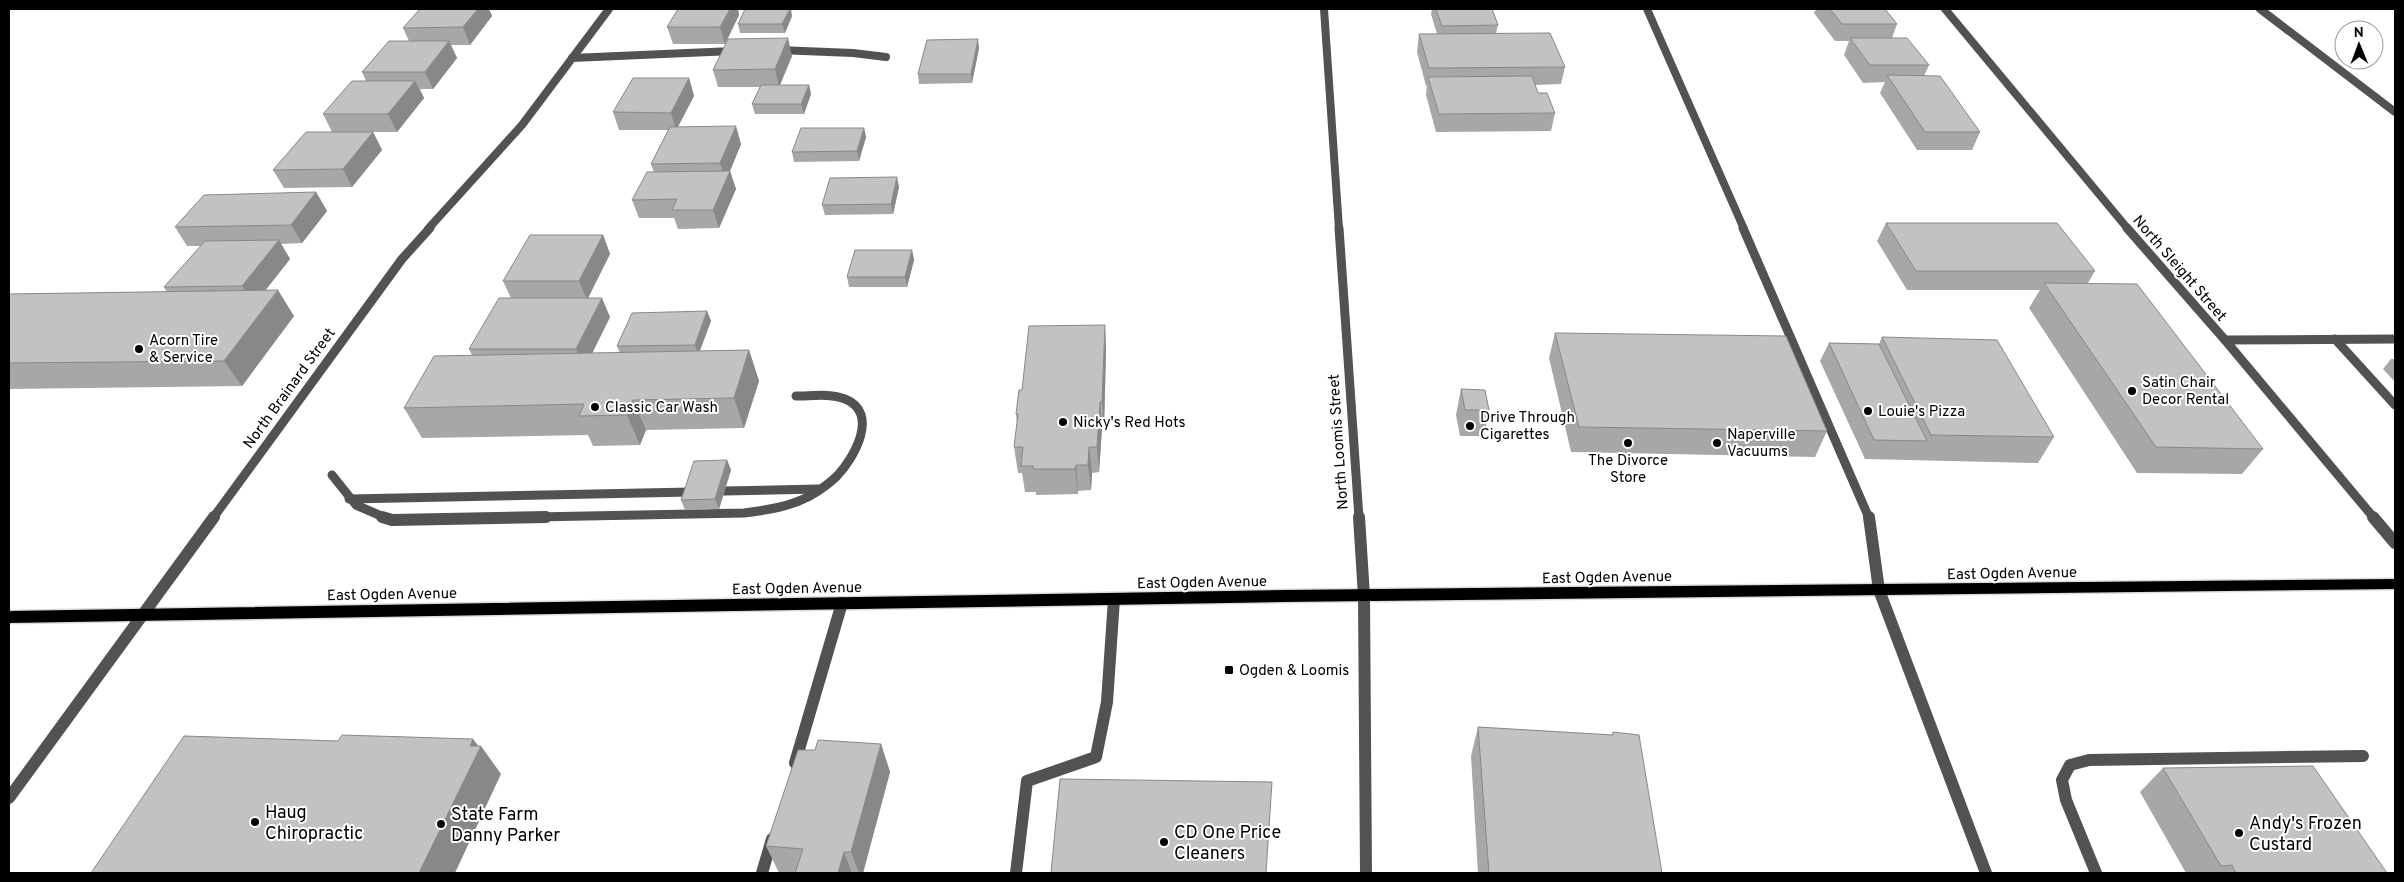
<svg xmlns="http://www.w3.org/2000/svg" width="2404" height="882" font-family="Overpass,sans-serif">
<rect width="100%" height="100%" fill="#fff"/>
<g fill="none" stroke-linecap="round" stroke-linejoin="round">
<g stroke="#dbdbdb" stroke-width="3">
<path id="primary" d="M2395,579V589L1284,602L9,623V611L1284,590Z"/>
</g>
<g stroke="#525252" stroke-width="8">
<path d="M1647,9L1744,229"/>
<path d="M778,50L853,53L886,57"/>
<path d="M572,58L733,51"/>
</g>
<g stroke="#525252" stroke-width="9">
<path d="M1743,228L1869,518"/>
<path d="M2335,339L2395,405"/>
<path d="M2225,340L2395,339"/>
<path d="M332,475L356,505L386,518"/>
<path d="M724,491L818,489"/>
<path d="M349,499L691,492"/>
<path d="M483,518L744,513C767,510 789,507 810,496C820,490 829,484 837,476C854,458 880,413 845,399C830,393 812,396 796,396"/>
</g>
<g stroke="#525252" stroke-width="12">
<path d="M382,517L392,520L546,517"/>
<path d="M1869,517L1879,590L1986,873"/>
<path d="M795,763L842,603"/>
<path d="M762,873L772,839"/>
<path d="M1016,873L1027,781L1096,757L1107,702L1114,599"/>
<path d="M2096,873L2066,800L2062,780L2070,765L2089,760L2363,756"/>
</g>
<g stroke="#525252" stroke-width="8">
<path d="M1324,9L1339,229"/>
<path d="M1945,9L2128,229"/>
<path d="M2260,9L2395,112"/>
<path d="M428,229L522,125L609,9"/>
</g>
<g stroke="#525252" stroke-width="9">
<path d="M1339,228L1359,518"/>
<path d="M2127,228L2225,340L2374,518"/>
<path d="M213,518L402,259L430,228"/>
</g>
<g stroke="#525252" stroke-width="12">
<path d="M1359,517L1364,596L1366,873"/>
<path d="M2373,517L2395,543"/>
<path d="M9,798L214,517"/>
</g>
<use href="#primary" fill="#000" fill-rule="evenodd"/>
</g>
<g fill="#a7a7a7">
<path d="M420,9H489L492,16L470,45H451L457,58L433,89H420L424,98L397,132H373L382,150L352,187L284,188L273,170L332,132L323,114L366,81L362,72L409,41L403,28Z"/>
<path d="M678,9H738L739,15L725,44H673L667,27Z"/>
<path d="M1432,9H1492L1498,25L1496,33L1565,67L1561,84L1535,85L1538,93L1555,113L1551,131L1436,132L1426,95L1427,86H1426L1417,52L1419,34H1437L1431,14Z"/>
<path d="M1816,9H1885L1897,24L1892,38L1929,65L1924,76L1980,132L1972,150H1917L1880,93L1885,82L1863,83L1844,55L1849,41H1835L1814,13Z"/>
<path d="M792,16L785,33H740L738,24Z"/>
<path d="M979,48L972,83L919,84L918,74Z"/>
<path d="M792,56L780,85H809L811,94L804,114H755L752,104L760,87H718L713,70Z"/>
<path d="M689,78L694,96L678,127L741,144L730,171L736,189L719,228L678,229L674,218H639L632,200L654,172L651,164L668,130H619L613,112Z"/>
<path d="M864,128L866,137L859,161L794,162L792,152Z"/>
<path d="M899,187L893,214L825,215L822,205Z"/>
<path d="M316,192L327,211L302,243L281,244L290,259L265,290L294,316L242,386L9,389V294L167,292L164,287L201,246H187L175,227Z"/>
<path d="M1886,223L2095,271L2088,283L2263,449L2242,474L2137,473L2029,308L2040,290H1907L1877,241Z"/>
<path d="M603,235L610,254L588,298L610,317L592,353H620L617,346L707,311L711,321L700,351L749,350L759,381L744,428L646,430L640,445L593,446L588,435L422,438L404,408L472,355L469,349L511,298L503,281Z"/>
<path d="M912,250L914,260L907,287H849L847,277Z"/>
<path d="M1105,325L1106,351L1104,428H1102L1099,472L1092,473L1091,490L1078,491V494L1036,495V492H1025L1022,473H1018L1014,447L1017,424L1016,414L1022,390Z"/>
<path d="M1555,333L1827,431L1815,457L1571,452L1549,358Z"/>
<path d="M1882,337L2054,437L2038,463L1865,459L1820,361L1829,343L1879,344Z"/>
<path d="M2391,359H2395V382L2383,369Z"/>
<path d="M1461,389L1489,410L1484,436H1460L1456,415Z"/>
<path d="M727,460L731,470L719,509L685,510L681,500Z"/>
<path d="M1478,727L1612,735L1613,732L1662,873H1478L1471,756Z"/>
<path d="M881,744L890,772L863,873H779L766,846L815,750Z"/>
<path d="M2163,768L2387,873H2186L2140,792Z"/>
</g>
<g fill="#888">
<path d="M478,9H489L492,16L470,45L463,27Z"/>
<path d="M730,9H738L739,15L725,44L720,27Z"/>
<path d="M790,9H791L792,16L785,33L782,24Z"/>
<path d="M788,38L792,56L779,87L775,69Z"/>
<path d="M978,39L979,48L972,83L971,74Z"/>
<path d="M449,41L457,58L433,89L425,72Z"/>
<path d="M689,78L694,96L676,130L671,113Z"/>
<path d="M415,81L424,98L397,132L388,114Z"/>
<path d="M809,85L811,94L804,114L801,104Z"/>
<path d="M736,126L741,144L726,181L720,163Z"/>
<path d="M864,128L866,137L859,161L857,151Z"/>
<path d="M373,132L382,150L352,187L343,169Z"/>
<path d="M730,171L736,189L719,228L713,210Z"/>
<path d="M897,177L899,187L893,214L891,204Z"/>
<path d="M316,192L327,211L302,243L291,225Z"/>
<path d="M603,235L610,254L587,300L579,281Z"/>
<path d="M279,240L290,259L254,305L242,286Z"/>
<path d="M912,250L914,260L907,287L905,277Z"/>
<path d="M278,290L294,316L242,386L224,361Z"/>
<path d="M602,298L610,317L585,368L576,349Z"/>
<path d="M707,311L711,321L698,355L695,345Z"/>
<path d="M1105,325L1106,351L1104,428L1102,402Z"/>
<path d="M749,350L759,381L744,428L734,398Z"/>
<path d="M633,400L646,430L640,445L627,415Z"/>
<path d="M1100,402L1102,428L1099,472L1097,447Z"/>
<path d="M1089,447L1092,473L1091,490L1088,465Z"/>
<path d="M727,460L731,470L719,509L715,499Z"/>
<path d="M1076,465L1078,491V494L1075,469Z"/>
<path d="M473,739L480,748L481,746L501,774L455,873H419Z"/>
<path d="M881,744L890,772L863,873H859L851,852Z"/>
<path d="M844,852L852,873H838Z"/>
</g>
<g fill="#c2c2c2" stroke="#888">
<path d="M420,9H478L463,27L403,28Z"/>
<path d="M678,9H730L720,27H667Z"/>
<path d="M745,9H790L782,24H738Z"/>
<path d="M1436,9H1492L1498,25L1442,26Z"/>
<path d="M1830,9H1885L1897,24H1842Z"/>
<path d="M1550,33L1565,67L1429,68L1419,34Z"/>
<path d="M788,38L775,69L713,70L728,39Z"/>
<path d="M1850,38H1907L1929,65H1870Z"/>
<path d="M978,39L971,74H918L927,40Z"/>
<path d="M389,41H449L425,72H362Z"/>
<path d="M1887,75L1940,76L1980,132H1925Z"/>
<path d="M1532,76L1538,93H1547L1555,113L1439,114L1428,77Z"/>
<path d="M633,78H689L671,113L613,112Z"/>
<path d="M352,81H415L388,114H323Z"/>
<path d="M761,85H809L801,104H752Z"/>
<path d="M736,126L720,163L651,164L670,127Z"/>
<path d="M801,128H864L857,151L792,152Z"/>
<path d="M306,132H373L343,169L273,170Z"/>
<path d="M730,171L713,210H672L677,199L632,200L647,172Z"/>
<path d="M897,177L891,204L822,205L830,178Z"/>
<path d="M316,192L291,225L175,227L204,195Z"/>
<path d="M1886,223H2057L2095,271H1916Z"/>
<path d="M530,235H603L579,281H503Z"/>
<path d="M279,240L242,286L164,287L205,241Z"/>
<path d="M855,250H912L905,277H847Z"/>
<path d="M2044,283L2137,284L2263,449L2156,447Z"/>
<path d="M278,290L224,361L9,363V294Z"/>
<path d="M499,298H602L576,349H469Z"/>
<path d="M707,311L695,345L617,346L632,313Z"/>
<path d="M1105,325L1102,402H1100L1097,447H1089L1088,465H1076L1075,469H1033V466H1021L1023,447H1014L1018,414H1016L1019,390H1022L1029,326Z"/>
<path d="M1555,333L1786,336L1827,431L1579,427Z"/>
<path d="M1882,337L1997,340L2054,437L1931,435Z"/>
<path d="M1829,343L1879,344L1927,441L1874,440Z"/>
<path d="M749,350L734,398L633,400L627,415L579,416L584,404L404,408L434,356Z"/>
<path d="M1461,389L1485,390L1489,410H1465Z"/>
<path d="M727,460L715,499L681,500L694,461Z"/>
<path d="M1478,727L1613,735V732L1639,735L1662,873H1489Z"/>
<path d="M342,735L473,739L470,746H481L419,873H91L184,736L338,741Z"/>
<path d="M818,740L881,744L851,852H844L838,873H795L803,849L766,846L798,750H815Z"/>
<path d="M2313,766L2387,873H2236L2232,865L2221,866L2163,768Z"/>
<path d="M1060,779L1272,782L1266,873H1051Z"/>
</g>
<g fill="#000" stroke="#fff" stroke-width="2">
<circle cx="139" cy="349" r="5"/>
<circle cx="2132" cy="391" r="5"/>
<circle cx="595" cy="407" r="5"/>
<circle cx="1868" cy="411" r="5"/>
<circle cx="1063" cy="422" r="5"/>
<circle cx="1470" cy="426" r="5"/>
<circle cx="1628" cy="443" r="5"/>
<circle cx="1717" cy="443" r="5"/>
<rect x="1224" y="665" width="10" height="10" rx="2.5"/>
<circle cx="255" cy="822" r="5"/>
<circle cx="441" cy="824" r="5"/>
<circle cx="2239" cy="833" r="5"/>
<circle cx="1164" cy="842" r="5"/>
</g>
<g text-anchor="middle" stroke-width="4" stroke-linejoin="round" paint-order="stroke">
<g font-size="15" fill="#000" stroke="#fff">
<text transform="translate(2180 268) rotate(49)" y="5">North Sleight Street</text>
<text transform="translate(289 388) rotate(-54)" y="5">North Brainard Street</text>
<text transform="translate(1338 442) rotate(-94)" y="5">North Loomis Street</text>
<text transform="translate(2012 573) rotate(-1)" y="5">East Ogden Avenue</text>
<text transform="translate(1607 577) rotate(-1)" y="5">East Ogden Avenue</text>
<text transform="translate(1202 582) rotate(-1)" y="5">East Ogden Avenue</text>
<text transform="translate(797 588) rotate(-1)" y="5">East Ogden Avenue</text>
<text transform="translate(392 594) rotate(-1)" y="5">East Ogden Avenue</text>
</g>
<g font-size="15" fill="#000" stroke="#fff" text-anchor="start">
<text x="149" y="345">Acorn Tire<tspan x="149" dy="17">&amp; Service</tspan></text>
<text x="2142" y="387">Satin Chair<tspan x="2142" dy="17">Decor Rental</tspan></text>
<text x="605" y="412">Classic Car Wash</text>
<text x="1878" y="416">Louie's Pizza</text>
<text x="1480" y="422">Drive Through<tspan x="1480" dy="17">Cigarettes</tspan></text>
<text x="1073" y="427">Nicky's Red Hots</text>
<text x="1727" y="439">Naperville<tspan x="1727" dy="17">Vacuums</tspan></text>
<text x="1628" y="465" text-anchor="middle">The Divorce<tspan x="1628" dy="17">Store</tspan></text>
<text x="1239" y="675">Ogden &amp; Loomis</text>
</g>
<g font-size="18" fill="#000" stroke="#fff" text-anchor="start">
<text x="265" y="818">Haug<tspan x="265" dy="21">Chiropractic</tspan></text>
<text x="451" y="820">State Farm<tspan x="451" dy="21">Danny Parker</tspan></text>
<text x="2249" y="829">Andy's Frozen<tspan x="2249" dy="21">Custard</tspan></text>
<text x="1174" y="838">CD One Price<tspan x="1174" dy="21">Cleaners</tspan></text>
</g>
</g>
<rect width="2404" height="882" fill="none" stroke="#000000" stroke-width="20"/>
<g transform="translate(2359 45) rotate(359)"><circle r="24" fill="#ffffff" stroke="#999999"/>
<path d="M0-4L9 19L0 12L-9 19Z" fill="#000000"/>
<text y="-8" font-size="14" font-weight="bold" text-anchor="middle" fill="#000000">N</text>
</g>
</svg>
